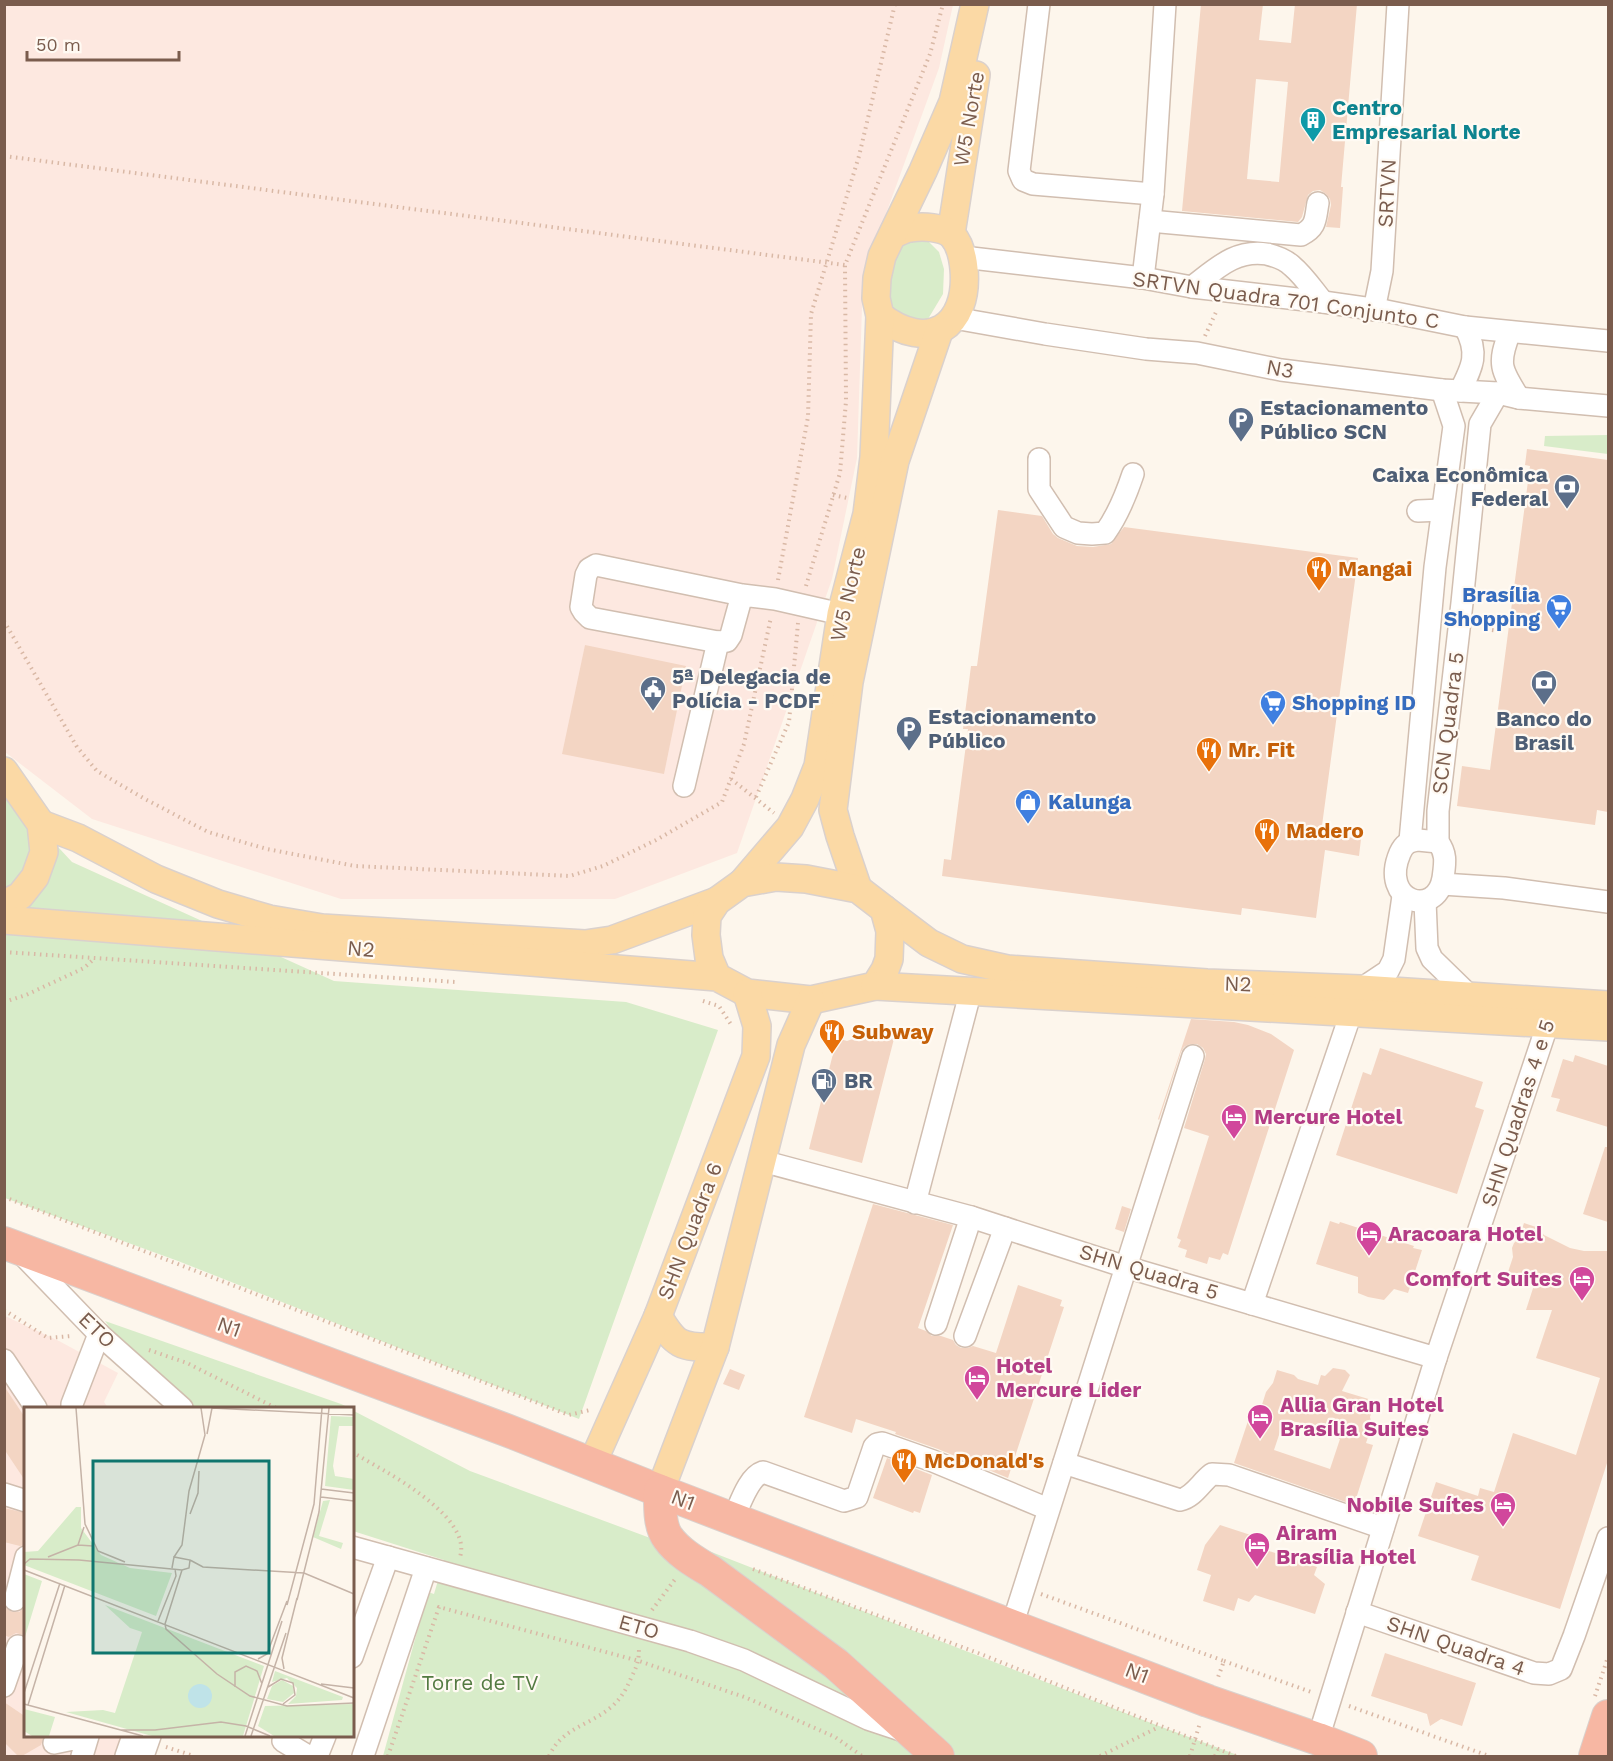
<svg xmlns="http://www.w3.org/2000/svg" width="1613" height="1761" font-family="'Work Sans',sans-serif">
<rect width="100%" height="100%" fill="#fdf6ec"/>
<g fill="#fde8e0">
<path d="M4,5H953L939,68L863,277L857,458L832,579L737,853L615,899H341L92,819L5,752Z"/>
<path d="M5,1316L59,1341L118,1373L104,1402L108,1408H26V1736H147L140,1756H5Z"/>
</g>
<g fill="#d8ecc9">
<path d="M911,240L928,241L939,252L944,269L943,294L928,319L912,327L884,303L892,255Z"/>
<path d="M1608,435V454L1544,446L1545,436Z"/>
<path d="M4,789L72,862L334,981L626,1002L718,1030L579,1419L178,1261L5,1198Z"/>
<path d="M105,1321L341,1404L350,1408H196L125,1349Z"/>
<path d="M352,1410L470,1471L704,1558L673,1537L1151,1723L1240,1756H383L428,1592L434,1594L444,1560L353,1531Z"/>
</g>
<g fill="#f3d5c3" fill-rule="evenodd">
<path d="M1201,4H1263L1259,40L1291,43L1295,4H1357L1341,187H1343L1340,228L1326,227L1331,205L1330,199L1326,194L1320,190L1313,191L1308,195L1302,217L1298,222L1182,211ZM1256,79L1288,82L1279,182L1247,179Z"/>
<path d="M1527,449L1608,460V812L1597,810L1595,825L1457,806L1462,766L1490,770L1530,466L1525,465Z"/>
<path d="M998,510L1042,516L1053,534L1058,538L1077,546L1093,547L1111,544L1124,527L1358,558L1321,833L1361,839L1359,856L1325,850L1316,918L1242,908L1241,915L942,876L944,859L951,860L968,729H963L971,666H977Z"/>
<path d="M585,645L686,666L664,774L562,754Z"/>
<path d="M1191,1019L1234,1022L1248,1025L1271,1034L1294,1050L1228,1255L1223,1253L1220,1260L1209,1257L1207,1264L1185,1257L1187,1250L1178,1247L1181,1240L1177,1238L1209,1136L1184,1128L1205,1059L1206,1054L1203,1048L1197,1044H1190L1184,1047L1181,1052L1159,1120L1158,1119Z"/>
<path d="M883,1028L896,1031L862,1163L809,1149L837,1038L847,1041Z"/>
<path d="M1380,1048L1483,1082L1475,1107L1484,1110L1457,1194L1336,1155L1363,1072L1371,1075Z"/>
<path d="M1575,1055L1608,1066V1127L1556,1111L1560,1099L1551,1097L1563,1059L1573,1062Z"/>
<path d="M1605,1147H1608V1222L1583,1214Z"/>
<path d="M873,1204L953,1225L918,1328L926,1331L932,1336H941L953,1340L956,1345L961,1348H968L973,1346L996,1353L1018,1285L1062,1300L1060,1306L1064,1307L1008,1478L938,1449L895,1434L896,1432L856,1419L852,1433L804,1417Z"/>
<path d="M1122,1206L1131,1209L1124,1232L1115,1229Z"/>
<path d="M1330,1221L1339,1224L1340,1222L1414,1246L1413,1248L1422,1250L1408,1293L1394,1289L1384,1300L1368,1297L1358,1293V1277L1316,1264Z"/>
<path d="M1524,1223L1539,1228L1544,1235L1570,1248L1584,1251H1608V1460L1560,1609L1471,1580L1479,1556L1418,1536L1436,1482L1478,1496L1480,1488L1494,1492L1513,1433L1576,1455L1600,1378L1536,1358L1552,1310H1526L1535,1282L1508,1272L1513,1257L1512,1248L1514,1243L1519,1238Z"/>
<path d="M1333,1368L1345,1370L1350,1375L1342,1391L1375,1401L1370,1417L1372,1425L1366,1443L1373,1445L1354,1505L1234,1463L1253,1406L1261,1408L1266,1392L1273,1383L1277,1370L1294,1375L1298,1379L1318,1385L1321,1375L1325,1376ZM1284,1420L1308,1424L1320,1428L1340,1439L1330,1469L1274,1450Z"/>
<path d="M730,1369L745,1375L739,1390L723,1384Z"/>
<path d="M4,1386L26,1419V1482L4,1449Z"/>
<path d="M887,1458L932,1475L920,1513L914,1511L913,1513L873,1498Z"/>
<path d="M4,1508L26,1513V1545L20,1546L4,1542Z"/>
<path d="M1220,1525L1269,1541L1266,1550L1317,1567L1314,1575L1325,1584L1315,1614L1255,1595L1249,1602L1238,1598L1234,1611L1203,1601L1211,1575L1197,1570L1205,1545Z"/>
<path d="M4,1607L12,1612H19L26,1607V1636L16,1633L9,1637L4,1635Z"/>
<path d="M1385,1653L1476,1683L1462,1726L1441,1719L1430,1726L1427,1714L1371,1696Z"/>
<path d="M4,1702L26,1717V1736H44L41,1745L22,1756H18L4,1742Z"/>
</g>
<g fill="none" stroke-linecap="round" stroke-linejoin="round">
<g stroke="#d1beb0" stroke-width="24">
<g id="minor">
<path d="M1039,4L1019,171L1023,180L1033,184L1153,194"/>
<path d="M1150,221L1301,235C1317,227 1315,219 1318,203"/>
<path d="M963,257L1143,278L1192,287L1323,302L1386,311L1465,327L1608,341"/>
<path d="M1143,278L1153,194L1165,4"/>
<path d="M1192,287C1216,269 1235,249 1267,254C1275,256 1286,260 1292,266C1304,276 1313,290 1323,302"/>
<path d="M1374,310L1382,271L1398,4"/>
<path d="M954,318L1045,334L1146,349L1197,353L1281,370L1442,390L1498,393L1519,398L1608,406"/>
<path d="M1510,332C1497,364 1501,370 1519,398"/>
<path d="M1460,391C1473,366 1479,353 1465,327"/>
<path d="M1039,459V489L1064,527L1078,533L1092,534L1105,533C1118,515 1126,495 1133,474"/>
<path d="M1418,511L1442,510"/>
<path d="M742,595L731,635L727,641L718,642L590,618L584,612L581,607L586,575L589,569L596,565L742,595L775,599L841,614"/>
<path d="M684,786L718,642"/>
<path d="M1418,840L1438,842C1447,854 1445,863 1443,878C1436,919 1379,902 1400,853C1404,844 1409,841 1418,840Z"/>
<path d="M1410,841L1435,567L1454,426L1442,390"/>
<path d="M1438,842V811L1462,603L1480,424L1498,393"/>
<path d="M1442,884L1504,888L1608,902"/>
<path d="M1425,901L1427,948L1432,959L1470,996"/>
<path d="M1361,989L1388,971L1394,959L1403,896"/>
<path d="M762,1161L971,1217"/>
<path d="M915,1203L971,990"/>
<path d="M21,1253L99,1334L182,1408"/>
<path d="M1252,1304L1351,1013"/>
<path d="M936,1324L971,1217L1126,1267L1436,1358"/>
<path d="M965,1336L1005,1228"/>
<path d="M4,1360L36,1408"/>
<path d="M72,1408V1404L99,1334"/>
<path d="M1064,1463L1180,1500C1194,1497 1201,1482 1212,1474L1229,1475L1383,1528"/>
<path d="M4,1494L26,1501"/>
<path d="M733,1519C740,1505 748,1477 763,1472L844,1501L857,1497L874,1447L877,1444L882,1443L933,1461L1048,1509"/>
<path d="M352,1547L690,1641L744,1660L868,1719L904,1731"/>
<path d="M15,1600L26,1557"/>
<path d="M1357,1612L1534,1673L1549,1674L1561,1669L1574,1636L1608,1538"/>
<path d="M1012,1626L1193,1056"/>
<path d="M352,1657L388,1557"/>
<path d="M4,1686L18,1646"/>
<path d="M285,1736L283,1741L308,1756"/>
<path d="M1318,1739L1436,1358L1552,1011"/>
<path d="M54,1743L88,1736L82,1756"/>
<path d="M126,1756L133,1736"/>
<path d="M143,1756L150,1736"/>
<path d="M317,1756L325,1736"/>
<path d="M363,1756L426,1568"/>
</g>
</g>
<g stroke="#dad1cd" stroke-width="30">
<g id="major">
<path d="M951,234L976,75"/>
<path d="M880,316C928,353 969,328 964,269C963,258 960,244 952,235C943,227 923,226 911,228C906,228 899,232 894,234"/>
<path d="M4,771L41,824L44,852L35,877L20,896L4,904"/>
<path d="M41,824L78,838L156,879L218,904L269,919L322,928L585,944L612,940L717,901"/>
<path d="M742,883L790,827L805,799L818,766L841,614L867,514L874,457L880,316L876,298L877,278L882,256L923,171L953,102L975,4"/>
<path d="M858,889L840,836L833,810L849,682L895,461L939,331"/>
<path d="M884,909L929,943L962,959L1007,969L1207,983L1361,989L1608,1005"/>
<path d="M4,920L717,977L747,993L811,1000L875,986L885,970L889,959L890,931L884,909L858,889L806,879L776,877L742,883L717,901L707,916L706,935L709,958L717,977"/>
<path d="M875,986L1608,1027"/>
<path d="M658,1316C675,1345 681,1348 715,1347"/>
<path d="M592,1464L658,1316L756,1056L757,1026L747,993"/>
<path d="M660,1491L715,1347L791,1045L811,1000"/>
</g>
</g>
<g stroke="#dad1cd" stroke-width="34">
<g id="highway">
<path d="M4,1243L506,1430L660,1491L1012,1626L1208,1701L1318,1739L1361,1756"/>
<path d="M660,1491C660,1506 659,1526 668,1538C678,1552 695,1562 710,1571L836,1664L938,1756"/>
<path d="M1595,1756L1608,1716"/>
</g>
</g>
<g stroke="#d9b8a5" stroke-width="4" stroke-dasharray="1.5 4.5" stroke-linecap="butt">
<path d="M4,156L845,265"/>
<path d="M1205,336L1217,310"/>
<path d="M833,495L847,498"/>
<path d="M778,580L808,417L811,314L859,156L895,4"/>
<path d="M806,586L840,473L846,401L845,265L930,54L943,4"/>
<path d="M4,621L77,747L97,771L145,799L208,832L267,849L355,866L570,876L603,866L656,840L722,802L744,744L771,617"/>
<path d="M1492,630L1499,631"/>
<path d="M731,779L774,813"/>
<path d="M756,797L789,722L798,623"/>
<path d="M4,952L456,982"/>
<path d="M703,1001L719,1006L732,1026"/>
<path d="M4,1002L26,995L84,968L95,958"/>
<path d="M4,1197L569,1415L590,1410L592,1408"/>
<path d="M4,1310L48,1338L72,1336"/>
<path d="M149,1350L187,1363L276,1408"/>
<path d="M352,1452C382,1470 473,1515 460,1557"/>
<path d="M753,1569L978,1653L1236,1756"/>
<path d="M1041,1594L1224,1661L1217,1680"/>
<path d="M652,1610L676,1578"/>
<path d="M1224,1661L1314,1693"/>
<path d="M1595,1696L1608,1657"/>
<path d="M1349,1706L1489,1756"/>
<path d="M166,1747L194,1756"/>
<path d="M388,1756L439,1607L639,1661L747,1698L835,1737L862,1756"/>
<path d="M549,1756C562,1728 588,1726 610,1708C620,1700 626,1690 631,1678C637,1666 639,1661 639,1647"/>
<path d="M1100,1756L1159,1727"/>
<path d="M1190,1756L1200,1723"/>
<path d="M1215,1756L1218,1750"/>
</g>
<use href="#minor" stroke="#fff" stroke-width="21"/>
<use href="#major" stroke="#fbd9a5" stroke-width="27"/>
<use href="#highway" stroke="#f7b7a3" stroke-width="32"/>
</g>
<defs>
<g id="building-pin" transform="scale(1.35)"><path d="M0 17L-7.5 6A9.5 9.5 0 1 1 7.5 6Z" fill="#0f9aa8" stroke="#fffaf3"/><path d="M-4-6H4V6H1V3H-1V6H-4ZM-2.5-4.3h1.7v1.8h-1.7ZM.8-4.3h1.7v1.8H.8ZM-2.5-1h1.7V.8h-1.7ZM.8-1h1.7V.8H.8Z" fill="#fff"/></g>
<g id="parking-pin" transform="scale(1.35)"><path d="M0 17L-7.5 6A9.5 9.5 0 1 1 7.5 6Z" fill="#5c6f8a" stroke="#fffaf3"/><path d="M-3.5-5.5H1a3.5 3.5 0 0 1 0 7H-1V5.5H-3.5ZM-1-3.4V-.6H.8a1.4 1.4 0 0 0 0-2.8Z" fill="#fff"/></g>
<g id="bank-pin" transform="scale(1.35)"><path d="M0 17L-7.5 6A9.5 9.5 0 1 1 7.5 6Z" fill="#5c6f8a" stroke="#fffaf3"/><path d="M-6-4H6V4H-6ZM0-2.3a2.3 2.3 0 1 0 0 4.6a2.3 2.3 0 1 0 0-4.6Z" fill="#fff"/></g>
<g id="restaurant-pin" transform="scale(1.35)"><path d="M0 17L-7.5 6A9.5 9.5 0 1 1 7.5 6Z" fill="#e8710a" stroke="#fffaf3"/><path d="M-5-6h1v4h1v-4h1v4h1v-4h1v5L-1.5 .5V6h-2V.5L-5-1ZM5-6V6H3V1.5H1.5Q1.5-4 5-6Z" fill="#fff"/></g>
<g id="supermarket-pin" transform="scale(1.35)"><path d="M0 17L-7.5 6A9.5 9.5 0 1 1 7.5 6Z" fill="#3f7fe0" stroke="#fffaf3"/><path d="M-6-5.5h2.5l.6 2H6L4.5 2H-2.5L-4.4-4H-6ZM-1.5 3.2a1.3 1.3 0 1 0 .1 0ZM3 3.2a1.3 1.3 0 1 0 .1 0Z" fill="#fff"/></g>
<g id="civic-pin" transform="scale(1.35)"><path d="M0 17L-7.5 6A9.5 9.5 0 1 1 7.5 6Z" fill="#5c6f8a" stroke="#fffaf3"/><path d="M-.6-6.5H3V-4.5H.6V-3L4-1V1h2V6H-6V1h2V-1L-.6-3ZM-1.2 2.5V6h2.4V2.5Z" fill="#fff"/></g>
<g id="shop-pin" transform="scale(1.35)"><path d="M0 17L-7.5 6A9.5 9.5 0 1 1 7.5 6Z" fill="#3f7fe0" stroke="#fffaf3"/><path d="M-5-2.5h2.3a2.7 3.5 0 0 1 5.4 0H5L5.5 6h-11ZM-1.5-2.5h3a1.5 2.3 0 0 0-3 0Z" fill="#fff"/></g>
<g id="fuel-pin" transform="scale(1.35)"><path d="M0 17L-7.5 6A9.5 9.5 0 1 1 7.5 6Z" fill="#5c6f8a" stroke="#fffaf3"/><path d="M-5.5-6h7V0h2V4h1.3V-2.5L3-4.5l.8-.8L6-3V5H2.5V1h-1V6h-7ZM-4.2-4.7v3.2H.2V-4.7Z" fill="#fff"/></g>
<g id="hotel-pin" transform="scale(1.35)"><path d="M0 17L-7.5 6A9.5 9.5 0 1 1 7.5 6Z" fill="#d1479c" stroke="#fffaf3"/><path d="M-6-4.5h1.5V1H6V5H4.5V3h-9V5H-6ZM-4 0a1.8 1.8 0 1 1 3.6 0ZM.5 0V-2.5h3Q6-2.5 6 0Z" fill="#fff"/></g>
</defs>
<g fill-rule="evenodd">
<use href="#building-pin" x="1313" y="120"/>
<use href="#parking-pin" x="1241" y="420"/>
<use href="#bank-pin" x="1567" y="487"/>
<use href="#restaurant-pin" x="1319" y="569"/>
<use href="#supermarket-pin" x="1559" y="607"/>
<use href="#bank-pin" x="1544" y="683"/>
<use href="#civic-pin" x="653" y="689"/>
<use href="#supermarket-pin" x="1273" y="703"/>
<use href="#parking-pin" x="909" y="729"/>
<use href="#restaurant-pin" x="1209" y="750"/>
<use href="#shop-pin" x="1028" y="802"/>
<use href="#restaurant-pin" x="1267" y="831"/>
<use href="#restaurant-pin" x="832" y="1032"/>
<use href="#fuel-pin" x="824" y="1081"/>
<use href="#hotel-pin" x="1234" y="1117"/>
<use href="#hotel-pin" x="1369" y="1234"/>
<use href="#hotel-pin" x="1582" y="1279"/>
<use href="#hotel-pin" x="977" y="1378"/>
<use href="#hotel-pin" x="1260" y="1417"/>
<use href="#restaurant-pin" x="904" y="1461"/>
<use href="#hotel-pin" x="1503" y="1505"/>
<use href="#hotel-pin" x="1257" y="1545"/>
</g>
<g text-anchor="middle" stroke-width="4.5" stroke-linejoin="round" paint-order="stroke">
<g font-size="21" font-weight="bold" fill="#0d838f" stroke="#fffaf3" text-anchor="start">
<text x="1332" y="115">Centro<tspan x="1332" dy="24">Empresarial Norte</tspan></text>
</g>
<g font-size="21" fill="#7a5c4d" stroke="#fffaf3">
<text transform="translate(969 119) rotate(-80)" y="7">W5 Norte</text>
<text transform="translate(1387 193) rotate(-87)" y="7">SRTVN</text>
<text transform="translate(1286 300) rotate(8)" y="7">SRTVN Quadra 701 Conjunto C</text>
<text transform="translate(1280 369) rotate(10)" y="7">N3</text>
<text transform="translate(848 594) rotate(-77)" y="7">W5 Norte</text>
<text transform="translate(1448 723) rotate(-83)" y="7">SCN Quadra 5</text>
<text transform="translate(361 949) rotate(5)" y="7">N2</text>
<text transform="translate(1238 984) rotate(2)" y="7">N2</text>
<text transform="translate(1518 1113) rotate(-72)" y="7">SHN Quadras 4 e 5</text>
<text transform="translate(690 1231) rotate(-69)" y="7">SHN Quadra 6</text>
<text transform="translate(1149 1272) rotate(17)" y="7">SHN Quadra 5</text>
<text transform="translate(229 1327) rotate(20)" y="7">N1</text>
<text transform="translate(97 1330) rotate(44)" y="7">ETO</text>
<text transform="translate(683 1500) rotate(21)" y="7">N1</text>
<text transform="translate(639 1627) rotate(16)" y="7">ETO</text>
<text transform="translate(1456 1646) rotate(19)" y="7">SHN Quadra 4</text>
<text transform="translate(1137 1673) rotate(21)" y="7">N1</text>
</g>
<g font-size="21" font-weight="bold" fill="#4e5e75" stroke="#fffaf3" text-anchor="start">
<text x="1260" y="415">Estacionamento<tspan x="1260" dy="24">Público SCN</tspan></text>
<text x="1548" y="482" text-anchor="end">Caixa Econômica<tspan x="1548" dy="24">Federal</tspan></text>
<text x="672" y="684">5ª Delegacia de<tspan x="672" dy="24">Polícia - PCDF</tspan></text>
<text x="928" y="724">Estacionamento<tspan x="928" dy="24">Público</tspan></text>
<text x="1544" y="726" text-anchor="middle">Banco do<tspan x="1544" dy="24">Brasil</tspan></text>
<text x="844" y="1088">BR</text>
</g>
<g font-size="21" font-weight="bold" fill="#c56008" stroke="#fffaf3" text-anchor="start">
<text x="1338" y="576">Mangai</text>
<text x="1228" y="757">Mr. Fit</text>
<text x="1286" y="838">Madero</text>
<text x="852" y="1039">Subway</text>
<text x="924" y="1468">McDonald's</text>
</g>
<g font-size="21" font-weight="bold" fill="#366cbe" stroke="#fffaf3" text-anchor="start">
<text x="1540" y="602" text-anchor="end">Brasília<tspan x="1540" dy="24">Shopping</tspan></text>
<text x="1292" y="710">Shopping ID</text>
<text x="1048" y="809">Kalunga</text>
</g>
<g font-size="21" font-weight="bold" fill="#b23c85" stroke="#fffaf3" text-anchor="start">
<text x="1254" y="1124">Mercure Hotel</text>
<text x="1388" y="1241">Aracoara Hotel</text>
<text x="1562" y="1286" text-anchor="end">Comfort Suites</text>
<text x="996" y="1373">Hotel<tspan x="996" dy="24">Mercure Lider</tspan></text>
<text x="1280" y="1412">Allia Gran Hotel<tspan x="1280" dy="24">Brasília Suites</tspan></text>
<text x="1484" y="1512" text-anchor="end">Nobile Suítes</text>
<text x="1276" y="1540">Airam<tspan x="1276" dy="24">Brasília Hotel</tspan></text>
</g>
<g font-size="21" fill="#537a41" stroke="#fffaf3">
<text x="480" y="1690">Torre de TV</text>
</g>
</g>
<g transform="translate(24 1407)">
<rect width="330" height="330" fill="#fdf6ec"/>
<path d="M307,9L330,10V19H315L309,59L311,69L330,72V83L301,79ZM306,93L295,129L319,136L317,142L289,130L299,94ZM52,100H57V121L77,148L106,161L148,166L132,209L0,158V145L14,144ZM0,167L18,174L0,233ZM81,198L240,259L219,329H128L42,305L79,303L91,306L118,225L106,221ZM251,264L319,290L318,293L264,297L272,289L273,281L263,271L248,275ZM258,273L269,279L270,286L259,295L243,292L248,279ZM330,297V329H250L234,319L241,299ZM0,302L31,310L25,329H8L0,324Z" fill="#d8ecc9"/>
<path d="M164 289a12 12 0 1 1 24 0a12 12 0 1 1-24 0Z" fill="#bfe3e8"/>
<path fill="none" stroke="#c5b3a7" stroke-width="1.5" d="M52,1L61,117L74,144M188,1L330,8M183,27L188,1M297,82L330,86M297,90L330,94M166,107L174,86L175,64M54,138L60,120M74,144L101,155M24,150L54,138L69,139M150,150L158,138L165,84L181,28L177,1M166,153L179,160L280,166L330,187M0,157L6,152L55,153L158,163L165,161L166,153L150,150L148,161M0,163L330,291M273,193L295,105L305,1M263,198L290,97L298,1M134,214L152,169L151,162M141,217L158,163M141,217L142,222L193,267L226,289L263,299L330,296M234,252L243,247L263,194M260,262L258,251L273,191M297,277L330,281M211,280V265L222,259L233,264L238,277M244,280L257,272L269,276L271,288L259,297M0,286L36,176M0,297L119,329M4,298L41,178M96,323H131L197,315L222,319L246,329M221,329L258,214M227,329L262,226"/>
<path fill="#0f766e" fill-opacity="0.15" stroke="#0f766e" stroke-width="3" d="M69,54H245V246H69Z"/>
<rect width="330" height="330" fill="none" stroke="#7a5c4d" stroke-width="3"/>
</g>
<rect width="1613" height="1761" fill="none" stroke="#7a5c4d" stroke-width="12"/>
<path d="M27 51v9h152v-9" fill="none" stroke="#7a5c4d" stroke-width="3"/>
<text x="36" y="51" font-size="18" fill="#7a5c4d" stroke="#fffaf3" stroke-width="4.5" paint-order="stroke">50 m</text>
</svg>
